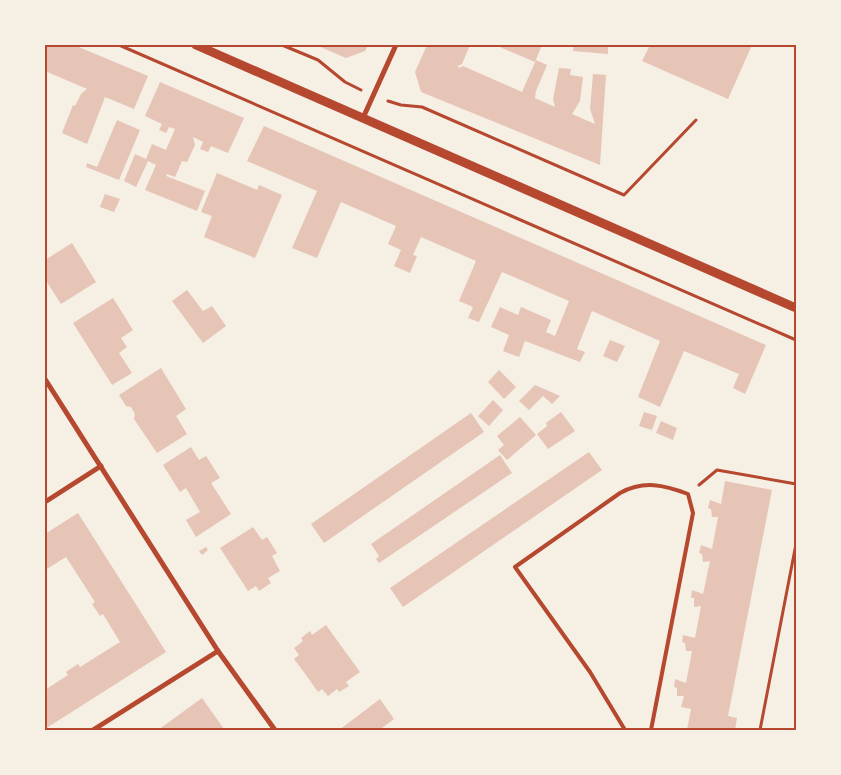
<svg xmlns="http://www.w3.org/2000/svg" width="841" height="775" font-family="'Exo 2',sans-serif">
<rect width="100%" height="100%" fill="#f6efe4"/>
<g fill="#e6c5b7">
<path d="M45,45H74L148,76L134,109L105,97L87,144L62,133L73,105L75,106L81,94L87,89L45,71Z"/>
<path d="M316,45H368L365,51L346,58Z"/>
<path d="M427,45H470L462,64L458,66L459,68L463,66L522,92L536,60L547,65L536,91L535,98L555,107L553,99L559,68L571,69L570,75L583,77L580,101L572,114L595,124L590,109L593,74L606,75L600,165L421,92L415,72Z"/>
<path d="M495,45H542L535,62Z"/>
<path d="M574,45H608V54L573,51Z"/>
<path d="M650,45H752L728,99L642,61Z"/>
<path d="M160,82L244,118L228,153L211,146L208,152L200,149L203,142L193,137L195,145L187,162L182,161L175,177L167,174L166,176L205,191L197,211L145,190L156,165L148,161L136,187L124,181L135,154L146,159L152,144L166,150L175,129L169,127L166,133L159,130L162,124L145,116Z"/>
<path d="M117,120L140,130L119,180L86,167L87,163L97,167Z"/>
<path d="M264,126L766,345L745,394L733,388L739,374L684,351L660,407L638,397L660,341L592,311L577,349L585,352L580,362L525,341L519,357L503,351L509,335L491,327L500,307L518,315L521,307L551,320L546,332L555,336L569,301L502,272L479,322L468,318L473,307L459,301L476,261L421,237L413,255L417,256L410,273L394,266L401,250L388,244L396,226L341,202L317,258L292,248L317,191L247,161Z"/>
<path d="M217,173L257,190L259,185L282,195L255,258L204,237L212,216L201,212Z"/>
<path d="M105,194L120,199L114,212L100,207Z"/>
<path d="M72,243L96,282L61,304L45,279V260Z"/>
<path d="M187,290L203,311L212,306L226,326L203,343L172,301Z"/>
<path d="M113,298L133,330L121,338L127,347L119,353L132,373L112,385L73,323Z"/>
<path d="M610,340L625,346L617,362L603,356Z"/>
<path d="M161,368L186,409L176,416L187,434L157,453L134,419L135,414L131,407L126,406L119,395Z"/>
<path d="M499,370L516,387L504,399L488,382Z"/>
<path d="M535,385L549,391L560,396L552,404L543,396L529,410L519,401Z"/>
<path d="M493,400L503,410L489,426L478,416Z"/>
<path d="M561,412L575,431L548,449L537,434L547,426L546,423Z"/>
<path d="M644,412L657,416L652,430L639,426Z"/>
<path d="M471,413L484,432L324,543L311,524Z"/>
<path d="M520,417L536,435L507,460L498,450L504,445L497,436Z"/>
<path d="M661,421L677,428L673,440L656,433Z"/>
<path d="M191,447L199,460L206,456L220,478L211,483L231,514L196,537L186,520L200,512L186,488L180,492L163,465Z"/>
<path d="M589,452L602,470L403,607L390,588Z"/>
<path d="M500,455L512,473L379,563L376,559L379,556L371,544Z"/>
<path d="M725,481L772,490L728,716L737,718L735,730H687L691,709L681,707L684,696H677V688L674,687L675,679L686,683L692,651H686L685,643L682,642L683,635L695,638L701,606L694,607V598H691L692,590L703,594L710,561L703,562L702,554L699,553L701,545L712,549L718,517H712L711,509L708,508L710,500L721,504Z"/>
<path d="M78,513L166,652L45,729V690L68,675L66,672L78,664L80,667L120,642L103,614L100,616L92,604L95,602L66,557L45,570V534Z"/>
<path d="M253,527L262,540L267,537L277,553L272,556L280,571L268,578L271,583L259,591L256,586L248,591L220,548Z"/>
<path d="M206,547L208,550L202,555L199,551Z"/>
<path d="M326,625L360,672L346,682L349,686L339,692L337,689L328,696L322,689L318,692L306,675L294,659L299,655L294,648L303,641L301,638L310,631L312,635Z"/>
<path d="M202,698L224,729L158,730Z"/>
<path d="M380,699L394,719L382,728L383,730H339Z"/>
</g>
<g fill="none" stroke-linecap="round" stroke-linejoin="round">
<g stroke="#b5482f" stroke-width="3">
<path d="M119,45L796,340"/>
<path d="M282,45L318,60L345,82L361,90"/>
<path d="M388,101L401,105L422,107L624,195L696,120"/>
<path d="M699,485L717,470L796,484"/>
<path d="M760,730L796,544"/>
</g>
<path stroke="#b5482f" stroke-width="4" d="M625,730L590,672L515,567L620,493C644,480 664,485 688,494L693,513L651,730"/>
<g stroke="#b5482f" stroke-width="5">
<path d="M363,118L396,45"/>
<path d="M45,379L218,651L275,730"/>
<path d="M45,502L101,466"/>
<path d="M93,730L218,651"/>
</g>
<path stroke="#b5482f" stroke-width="9" d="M196,45L796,308"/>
</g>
<rect width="841" height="775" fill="none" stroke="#f6efe4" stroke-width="92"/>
<rect x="46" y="46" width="749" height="683" fill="none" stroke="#b5482f" stroke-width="2"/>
</svg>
